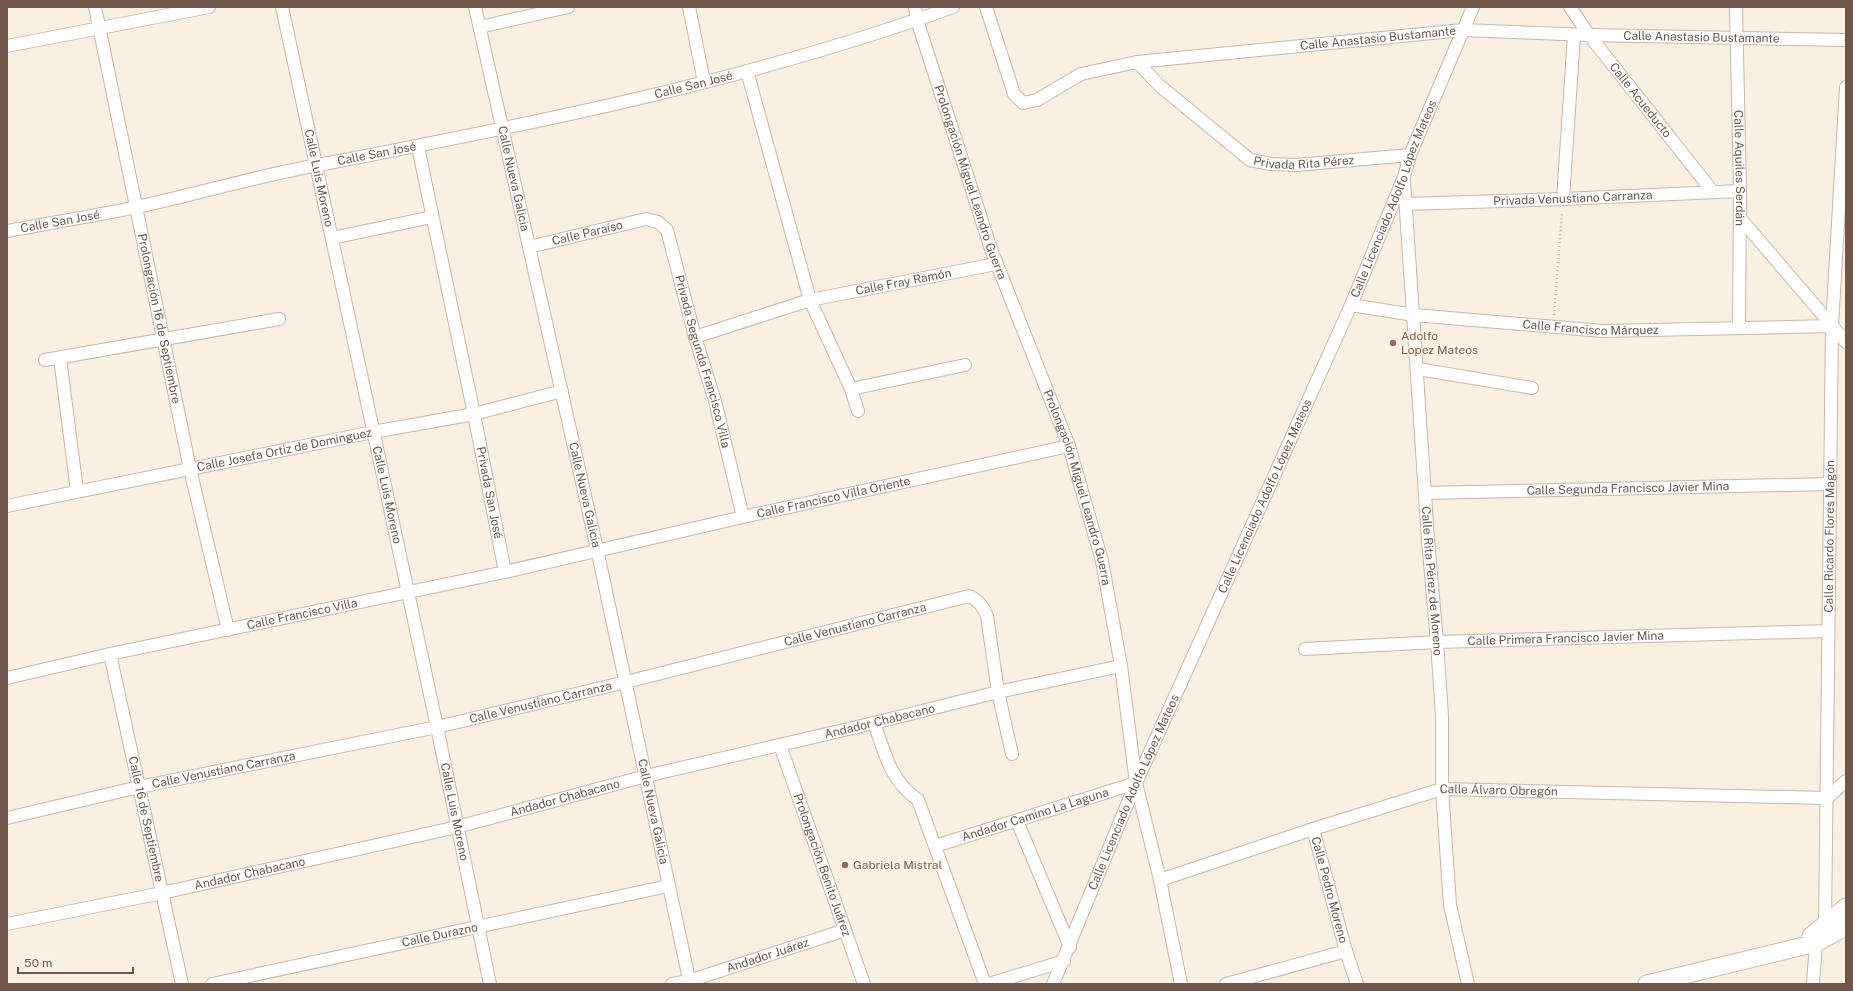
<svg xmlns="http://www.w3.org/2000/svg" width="1853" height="991" font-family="'Public Sans',sans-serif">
<rect width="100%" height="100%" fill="#f9f0e1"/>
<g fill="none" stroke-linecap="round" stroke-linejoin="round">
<g stroke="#c8b8aa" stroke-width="14">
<g id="street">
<path id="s1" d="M95,7L190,469L228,630"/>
<path id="s2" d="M282,7L437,727L490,984"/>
<path id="s3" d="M475,7L597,549L690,984"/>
<path d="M689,7L704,82"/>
<path id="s4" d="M915,7L917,20L991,249L1069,446L1102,561L1121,666L1136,783L1160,880L1181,984"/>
<path id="s5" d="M986,7L1014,94L1023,103L1037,100L1081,74L1137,62L1463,30L1589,35L1846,40"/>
<path id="s6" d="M1570,7L1589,35L1713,192"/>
<path id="s7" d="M1736,7L1740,191L1739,328"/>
<path d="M480,27L568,7"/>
<path d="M7,46L209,7"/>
<path id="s8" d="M1137,62L1160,86L1250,160L1271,164L1296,165L1410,155"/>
<path d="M747,71L810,300L851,389L858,411"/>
<path id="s9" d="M418,147L474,414L505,572"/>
<path id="s10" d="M1404,180L1428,540L1437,642L1442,716V789L1450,905L1468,984"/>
<path d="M1563,199L1574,35"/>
<path id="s11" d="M1406,204L1563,199L1740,191"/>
<path d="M1740,218L1846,342"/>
<path id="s12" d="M7,231C50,223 94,216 137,207C197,194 257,176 318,165C532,124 748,81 953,7"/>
<path d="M332,238L432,217"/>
<path id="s13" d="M529,247L646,219L658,222L667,230L695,337L715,401L743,517"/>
<path id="s14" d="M1351,305L1414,315L1603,331L1832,326"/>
<path id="s15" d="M695,337L810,300L996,264"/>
<path d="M60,358L77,491"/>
<path d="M45,360L279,319"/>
<path d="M1418,369L1532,388"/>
<path d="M851,389L965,365"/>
<path id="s16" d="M1425,493L1830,484"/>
<path id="s17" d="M7,506L373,432L474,414L562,391"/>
<path id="s18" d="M1305,649L1437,642L1828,631"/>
<path id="s19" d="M110,654L182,984"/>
<path id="s20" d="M7,678L110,654L505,572L743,517L1069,446"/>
<path d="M874,723C886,755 889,779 918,800L985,984"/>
<path id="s21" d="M780,745L864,984"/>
<path id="s22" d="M7,818L139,787L437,727L626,682L969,596C979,600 983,607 987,616L998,692L1012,754"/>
<path d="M1017,821L1070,947"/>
<path id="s23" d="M1313,829L1346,951L1357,984"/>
<path id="s24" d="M935,846L1136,783"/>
<path id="s25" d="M1160,880L1313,829L1442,789L1827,798L1846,781"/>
<path id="s26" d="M7,924L162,893L457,827L646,776L874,723L998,692L1121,666"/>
<path id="s27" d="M212,984L668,886"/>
<path id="s28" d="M672,984L689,981L845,930"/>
<path d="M989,984L1064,961"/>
<path id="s29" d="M1053,984L1136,783L1351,305L1404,177L1410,155L1473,7"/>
<path d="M1226,984L1346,951"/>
<path id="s30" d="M1813,984L1816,943L1825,925L1832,326L1846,87"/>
</g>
</g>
<g stroke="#cebaaa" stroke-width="19">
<g id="secondary">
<path d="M1811,936L1846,907"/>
<path d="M1647,984L1816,943L1840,930L1846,924"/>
</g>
</g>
<path stroke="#d0b3a0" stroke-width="2.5" stroke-dasharray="1 3" stroke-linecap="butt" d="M1554,315L1562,212"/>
<use href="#street" stroke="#fff" stroke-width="12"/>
<use href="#secondary" stroke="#fff" stroke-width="17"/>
</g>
<g fill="#8d6e63" stroke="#fdf4e7" stroke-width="1.5">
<circle cx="1393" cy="343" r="4"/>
<circle cx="845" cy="865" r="4"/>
</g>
<g text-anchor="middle" stroke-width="3.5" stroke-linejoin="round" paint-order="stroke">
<g font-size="12" fill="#6e584b" stroke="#fdf4e7">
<text dy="4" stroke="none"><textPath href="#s5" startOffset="793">Calle Anastasio Bustamante</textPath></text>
<text dy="4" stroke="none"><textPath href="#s5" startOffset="469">Calle Anastasio Bustamante</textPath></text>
<text dy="4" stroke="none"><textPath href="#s12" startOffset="702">Calle San José</textPath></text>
<text dy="4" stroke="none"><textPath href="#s6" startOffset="117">Calle Acueducto</textPath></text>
<text dy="4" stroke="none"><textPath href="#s12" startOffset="378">Calle San José</textPath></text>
<text dy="4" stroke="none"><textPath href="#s8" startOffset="204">Privada Rita Pérez</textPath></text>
<text dy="4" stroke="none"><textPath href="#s7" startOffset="161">Calle Aquiles Serdán</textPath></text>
<text dy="4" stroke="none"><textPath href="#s2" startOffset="175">Calle Luis Moreno</textPath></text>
<text dy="4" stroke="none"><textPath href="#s3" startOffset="176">Calle Nueva Galicia</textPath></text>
<text dy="4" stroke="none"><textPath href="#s4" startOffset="184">Prolongación Miguel Leandro Guerra</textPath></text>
<text dy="4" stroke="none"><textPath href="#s11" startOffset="167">Privada Venustiano Carranza</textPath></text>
<text dy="4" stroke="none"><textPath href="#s29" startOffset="856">Calle Licenciado Adolfo López Mateos</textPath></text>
<text dy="4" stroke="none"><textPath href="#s12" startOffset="54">Calle San José</textPath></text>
<text dy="4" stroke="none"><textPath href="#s13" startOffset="60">Calle Paraíso</textPath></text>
<text dy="4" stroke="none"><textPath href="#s15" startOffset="216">Calle Fray Ramón</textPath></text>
<text dy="4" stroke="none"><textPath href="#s1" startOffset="318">Prolongación 16 de Septiembre</textPath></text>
<text dy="4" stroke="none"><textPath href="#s14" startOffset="241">Calle Francisco Márquez</textPath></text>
<text dy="4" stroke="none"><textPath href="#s13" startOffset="281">Privada Segunda Francisco Villa</textPath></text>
<text dy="4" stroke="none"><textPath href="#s17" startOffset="283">Calle Josefa Ortiz de Domínguez</textPath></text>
<text dy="4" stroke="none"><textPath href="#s4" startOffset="508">Prolongación Miguel Leandro Guerra</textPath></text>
<text dy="4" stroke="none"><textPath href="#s16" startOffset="203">Calle Segunda Francisco Javier Mina</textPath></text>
<text dy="4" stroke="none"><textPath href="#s9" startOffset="353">Privada San José</textPath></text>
<text dy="4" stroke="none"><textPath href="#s2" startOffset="499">Calle Luis Moreno</textPath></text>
<text dy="4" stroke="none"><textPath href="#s3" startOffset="500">Calle Nueva Galicia</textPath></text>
<text dy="4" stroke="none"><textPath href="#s29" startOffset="532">Calle Licenciado Adolfo López Mateos</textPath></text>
<text dy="4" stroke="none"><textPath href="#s20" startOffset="846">Calle Francisco Villa Oriente</textPath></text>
<text dy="4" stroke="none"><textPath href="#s30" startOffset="450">Calle Ricardo Flores Magón</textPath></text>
<text dy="4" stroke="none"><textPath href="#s10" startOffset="402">Calle Rita Pérez de Moreno</textPath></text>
<text dy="4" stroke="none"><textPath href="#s20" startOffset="302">Calle Francisco Villa</textPath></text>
<text dy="4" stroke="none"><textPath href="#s22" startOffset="870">Calle Venustiano Carranza</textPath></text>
<text dy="4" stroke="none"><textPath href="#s18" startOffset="261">Calle Primera Francisco Javier Mina</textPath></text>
<text dy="4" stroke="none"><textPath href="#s22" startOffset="546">Calle Venustiano Carranza</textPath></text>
<text dy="4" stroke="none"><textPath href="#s26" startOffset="896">Andador Chabacano</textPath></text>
<text dy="4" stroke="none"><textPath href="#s22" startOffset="222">Calle Venustiano Carranza</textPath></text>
<text dy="4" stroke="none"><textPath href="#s25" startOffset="353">Calle Álvaro Obregón</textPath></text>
<text dy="4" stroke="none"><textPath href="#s29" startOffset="208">Calle Licenciado Adolfo López Mateos</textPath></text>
<text dy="4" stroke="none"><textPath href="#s26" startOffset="572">Andador Chabacano</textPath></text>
<text dy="4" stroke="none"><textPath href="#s2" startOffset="823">Calle Luis Moreno</textPath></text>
<text dy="4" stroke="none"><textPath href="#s3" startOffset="824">Calle Nueva Galicia</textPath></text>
<text dy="4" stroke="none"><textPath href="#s24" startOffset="105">Andador Camino La Laguna</textPath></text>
<text dy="4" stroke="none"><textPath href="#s19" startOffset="169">Calle 16 de Septiembre</textPath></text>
<text dy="4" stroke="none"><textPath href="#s21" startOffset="127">Prolongación Benito Juárez</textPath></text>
<text dy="4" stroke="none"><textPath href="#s26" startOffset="248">Andador Chabacano</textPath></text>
<text dy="4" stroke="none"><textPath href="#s23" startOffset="63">Calle Pedro Moreno</textPath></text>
<text dy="4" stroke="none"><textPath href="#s27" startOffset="233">Calle Durazno</textPath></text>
<text dy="4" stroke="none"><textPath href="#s28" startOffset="100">Andador Juárez</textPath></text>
</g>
<g font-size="12" fill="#785e54" stroke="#fdf4e7" text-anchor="start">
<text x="1401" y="340">Adolfo<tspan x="1401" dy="14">Lopez Mateos</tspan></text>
<text x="853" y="869">Gabriela Mistral</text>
</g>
</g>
<rect width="1853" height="991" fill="none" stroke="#6e584b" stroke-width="16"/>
<path d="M18 967v6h115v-6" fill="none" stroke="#6e584b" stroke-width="2"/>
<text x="24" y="967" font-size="12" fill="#6e584b" stroke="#fdf4e7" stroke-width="3" paint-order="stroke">50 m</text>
</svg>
